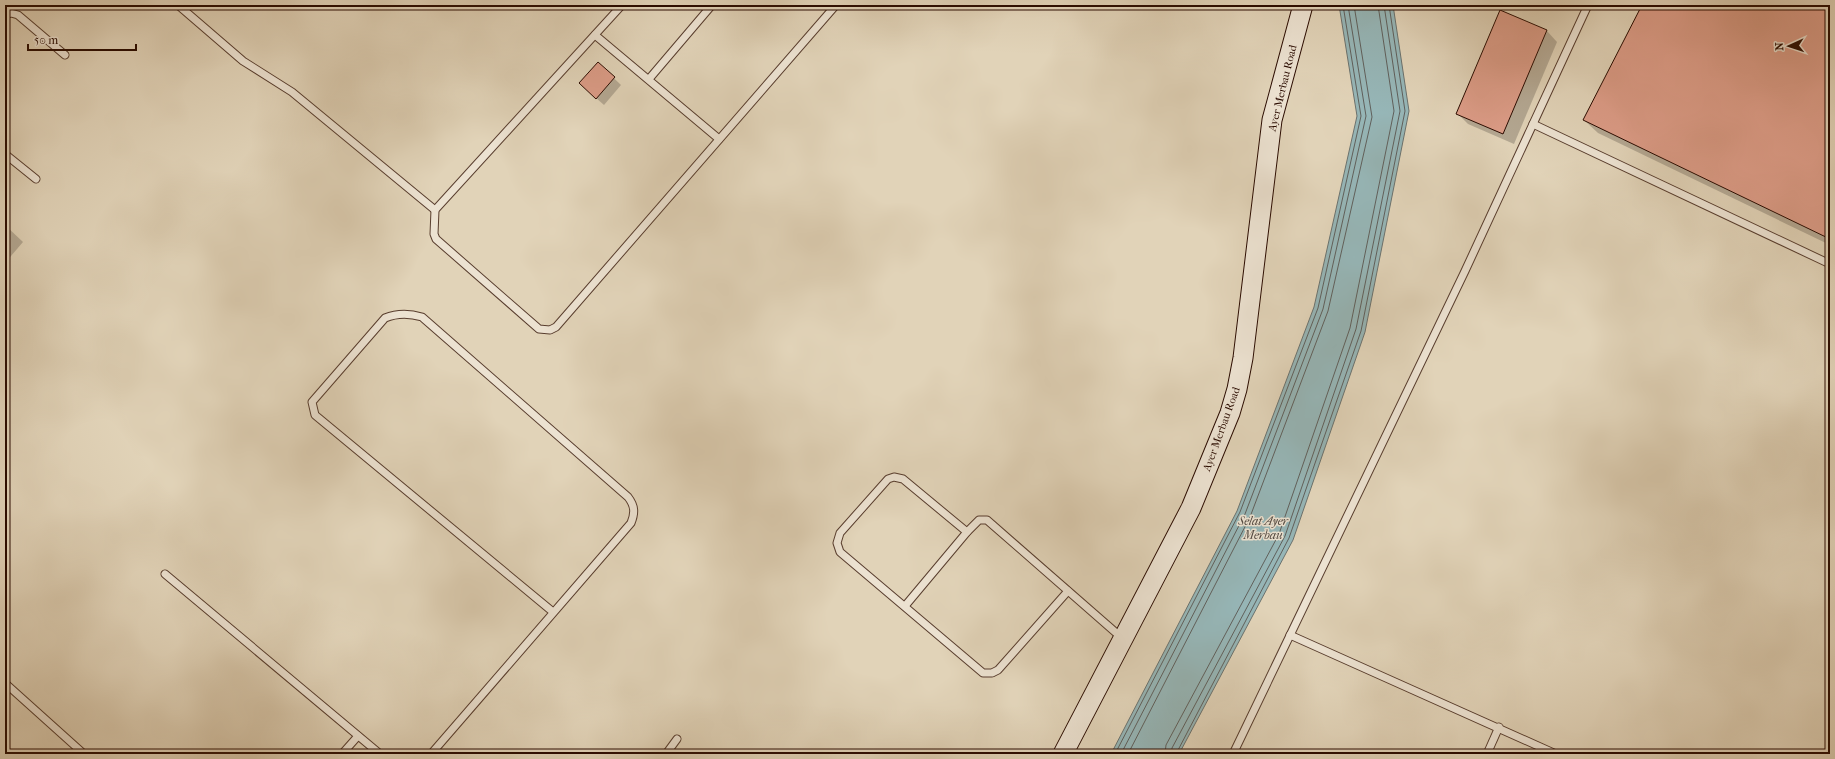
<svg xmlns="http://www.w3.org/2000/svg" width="1835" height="759" font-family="'IM FELL French Canon',serif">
<rect width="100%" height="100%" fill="#e1d3b8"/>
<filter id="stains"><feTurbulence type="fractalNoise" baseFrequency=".005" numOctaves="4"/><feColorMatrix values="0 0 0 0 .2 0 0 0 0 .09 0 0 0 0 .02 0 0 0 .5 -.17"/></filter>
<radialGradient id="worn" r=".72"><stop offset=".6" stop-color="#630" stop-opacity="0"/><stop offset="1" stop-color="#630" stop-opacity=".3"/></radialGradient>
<path fill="#96b6b7" stroke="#6b726e" d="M1339,5H1393L1409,111L1365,332L1293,540L1179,754H1111L1237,511L1314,307L1357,116Z"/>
<g fill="#0003">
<path d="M1643,5H1830V245L1598,133L1584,120Z"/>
<path d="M1500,12L1547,31L1557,42L1514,144L1468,124L1458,114Z"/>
<path d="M598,63L621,85L604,105L587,90Z"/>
<path d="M5,225L23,242L5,263Z"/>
</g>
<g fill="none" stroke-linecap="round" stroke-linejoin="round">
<g stroke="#60605c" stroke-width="1">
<path d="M1115,754L1240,512L1318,308L1361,116L1343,5"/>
<path d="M1121,754L1245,514L1323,309L1366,116L1348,5"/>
<path d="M1128,754L1250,517L1328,311L1372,117L1354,5"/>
<path d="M1165,754L1166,745L1279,534L1350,328L1394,111L1378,5"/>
<path d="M1171,754L1172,748L1285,536L1356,329L1400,111L1384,5"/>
<path d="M1176,754L1289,538L1361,331L1405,111L1389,5"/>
</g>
</g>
<g fill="#dc9c87" stroke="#2a0b00">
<path d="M1642,5H1830V239L1583,120Z"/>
<path d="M1500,10L1547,30L1503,134L1456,114Z"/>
<path d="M598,62L615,77L596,99L579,83Z"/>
</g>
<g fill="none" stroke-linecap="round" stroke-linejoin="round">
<g stroke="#583d2e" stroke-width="9">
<g id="lane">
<path d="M178,5L243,61L292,92L435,210"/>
<path d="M622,5L435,210L434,234L436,239L539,329L550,330L556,327L836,5"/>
<path d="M5,15L11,13L18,15L65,55"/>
<path d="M595,35L719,139"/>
<path d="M649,79L712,5"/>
<path d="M1533,124L1830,264"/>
<path d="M5,154L36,179"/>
<path d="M967,532L903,479L894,477L888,479L840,533L837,543L840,552L983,673H992L998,670L1068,591"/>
<path d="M165,574L380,754"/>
<path d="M905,606L967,532L979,520H987L1122,638"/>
<path d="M1290,635L1556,754"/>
<path d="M5,683L84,754"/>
<path d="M342,754L358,736"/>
<path d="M431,754L631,523C635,513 635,506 628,497L422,317C409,313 397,313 385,318L312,402L315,415L553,612"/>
<path d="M666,754L677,739"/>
<path d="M1233,754L1465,271L1588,5"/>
<path d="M1487,754L1499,727"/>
</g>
</g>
<g stroke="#2a0b00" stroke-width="21">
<path id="secondary" d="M1063,754L1191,508L1230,413L1237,389L1243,358L1272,120L1303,5"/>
</g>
<use href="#lane" stroke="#ece2d1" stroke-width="7"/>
<use href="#secondary" stroke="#ece2d1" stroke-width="19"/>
</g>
<g text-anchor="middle" stroke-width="3" stroke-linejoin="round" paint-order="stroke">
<g font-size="11" fill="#2a0b00" stroke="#ece2d1">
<text transform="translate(1282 88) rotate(-76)" y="4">Ayer Merbau Road</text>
<text transform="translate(1221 429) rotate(-70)" y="4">Ayer Merbau Road</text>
</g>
<g font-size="12" font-style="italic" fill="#504740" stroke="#ece2d1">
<text x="1263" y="525">Selat Ayer<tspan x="1263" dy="14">Merbau</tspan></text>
</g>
</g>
<rect width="1835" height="759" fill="none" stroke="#e1d3b8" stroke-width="20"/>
<rect x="6" y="6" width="1823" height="747" fill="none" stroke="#2a0b00" stroke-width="2"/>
<rect x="10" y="10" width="1815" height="739" fill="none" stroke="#2a0b00"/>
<g transform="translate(1789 46) rotate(267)" stroke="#ece2d1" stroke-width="3" paint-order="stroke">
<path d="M0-3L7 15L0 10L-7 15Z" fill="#2a0b00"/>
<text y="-6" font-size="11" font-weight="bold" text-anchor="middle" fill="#2a0b00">N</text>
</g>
<path d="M28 44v6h108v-6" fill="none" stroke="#2a0b00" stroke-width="2"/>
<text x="34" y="44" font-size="12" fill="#2a0b00" stroke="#ece2d1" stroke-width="3" paint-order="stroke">50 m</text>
<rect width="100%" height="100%" filter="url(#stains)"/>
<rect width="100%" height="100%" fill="url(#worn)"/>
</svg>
